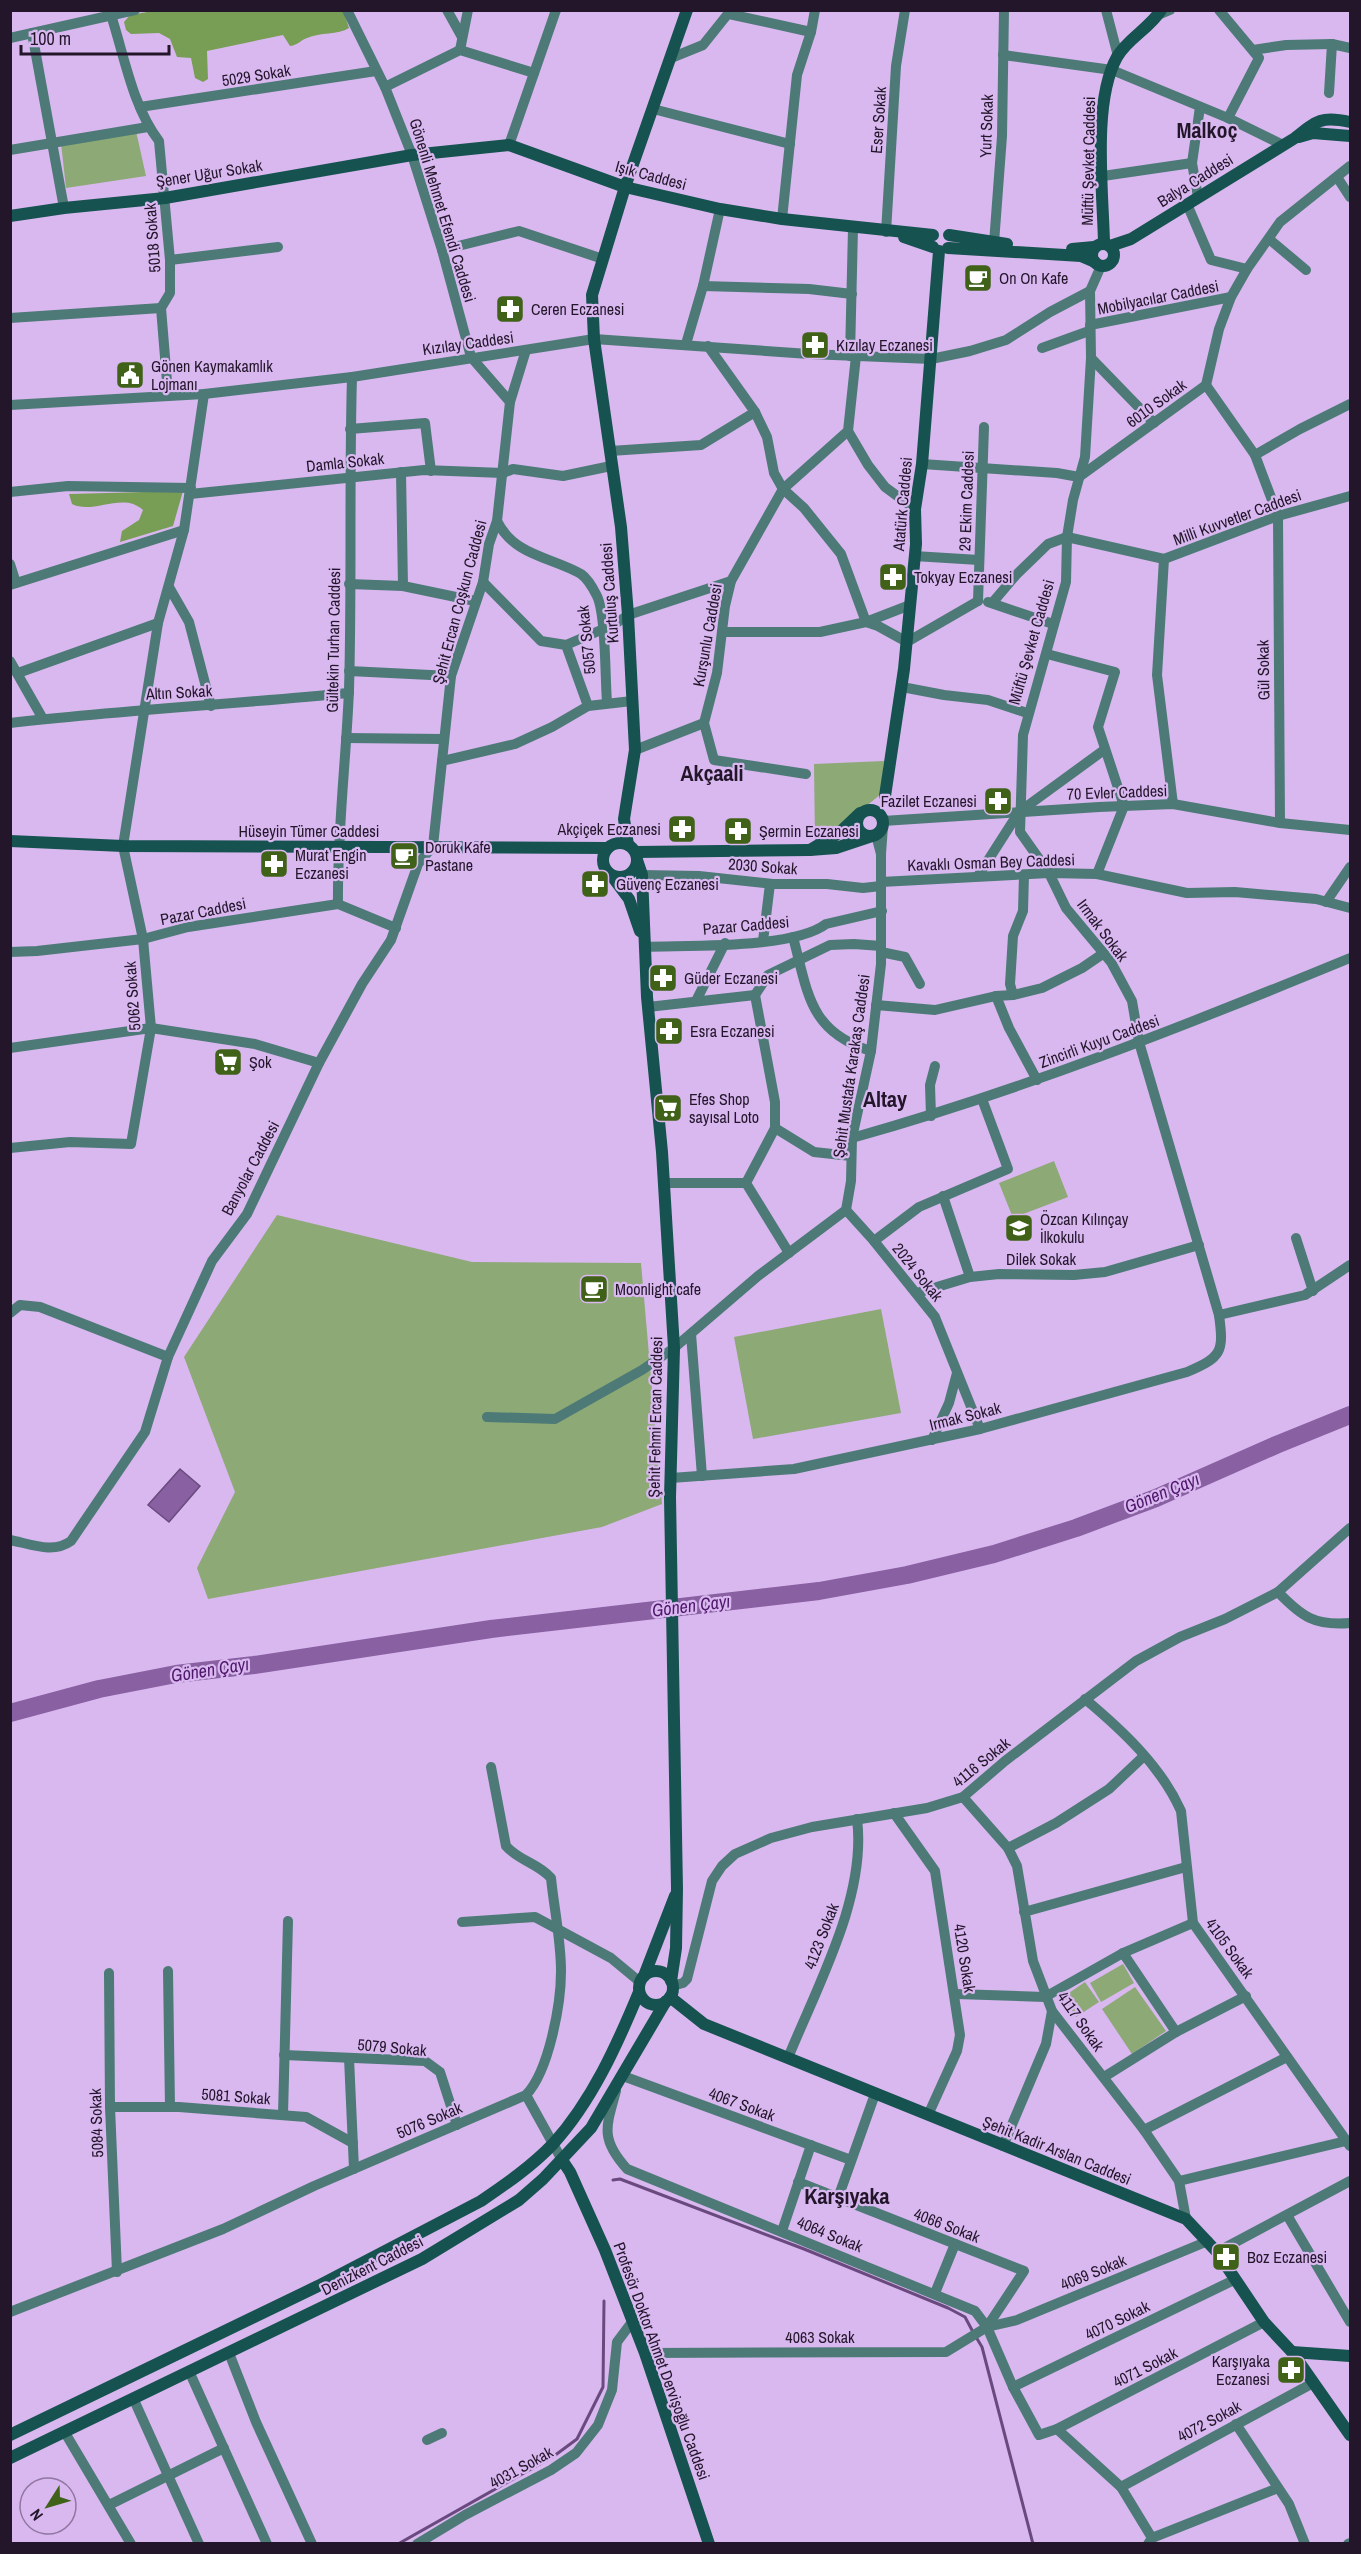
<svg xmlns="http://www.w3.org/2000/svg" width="1361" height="2554" font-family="'Archivo Narrow',sans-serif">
<rect width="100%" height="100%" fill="#d9b8f0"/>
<g fill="#8da976">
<path d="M136,131L146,176L66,188L61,143Z"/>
<path d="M884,761L881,794L848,821L815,843L814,764Z"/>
<path d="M1054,1161L1068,1197L1013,1218L999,1183Z"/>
<path d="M277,1215L472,1262L641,1263L662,1504L602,1527L208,1599L197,1568L235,1492L184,1357Z"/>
<path d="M881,1309L901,1413L753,1439L734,1337Z"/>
<path d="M1123,1964L1134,1983L1101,2002L1090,1983Z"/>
<path d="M1085,1982L1099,2002L1076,2017L1063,1997Z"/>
<path d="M1135,1987L1166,2031L1132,2054L1102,2009Z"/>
</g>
<g fill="#789e55">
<path d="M343,10L349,28C338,35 320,32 307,38C300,40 299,45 290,46L283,35L207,51L208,79L203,82L195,78L191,58L177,57L170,39L159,33L131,34L126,30L124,22L130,15L153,11Z"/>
<path d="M183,491L173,526L120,542L122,531L139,520L143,510C123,491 93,515 72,504L69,494Z"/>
</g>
<path fill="#8960a2" stroke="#6a4a7e" stroke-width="1.5" d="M180,1469L200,1486L169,1522L148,1505Z"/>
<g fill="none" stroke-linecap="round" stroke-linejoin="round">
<g stroke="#6a4a7e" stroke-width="3">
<path d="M613,2180L620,2179L804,2249L948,2308L965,2317L973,2332"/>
<path d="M976,2337L982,2347L1033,2544"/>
<path d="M398,2544L554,2456L577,2439L603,2387L604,2301"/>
</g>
<path stroke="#8960a2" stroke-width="18" d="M10,1713L99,1689L176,1674L254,1665L491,1629L819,1591L907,1575L994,1554L1076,1528L1156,1498L1276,1445L1350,1415"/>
<g stroke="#4d7a77" stroke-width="10">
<path d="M347,10L385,87L412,155L442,250L471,357L510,402"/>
<path d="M447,10L462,37"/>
<path d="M1106,10L1118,56"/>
<path d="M1219,10L1259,58L1228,118"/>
<path d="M729,14L811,32"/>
<path d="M111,15C124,55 133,108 159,141L170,260V293L161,308L168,394"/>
<path d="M1158,15L1170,10"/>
<path d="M32,33L64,208"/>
<path d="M10,38L135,10"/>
<path d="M460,50L468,10"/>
<path d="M1253,50L1286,45L1332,44"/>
<path d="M1003,55L1112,70L1228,118L1283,145"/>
<path d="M671,58L703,45L731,10"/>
<path d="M385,87L460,50L534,73"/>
<path d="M1329,93L1332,44L1350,48"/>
<path d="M140,107L376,71"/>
<path d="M653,109L790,144"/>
<path d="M509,145L556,10"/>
<path d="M10,150L148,127"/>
<path d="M1103,176L1192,163"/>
<path d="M1337,177L1350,197"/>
<path d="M1198,197L1192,163L1200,107"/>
<path d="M1187,204L1211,260L1247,269"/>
<path d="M782,219L797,75L811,32L815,10"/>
<path d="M886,232L896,66L905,10"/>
<path d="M1269,239L1306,270"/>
<path d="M994,243L1002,136L1004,10"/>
<path d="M442,250L519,231L603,259"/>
<path d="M170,260L278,247"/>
<path d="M703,286L809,289L852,294"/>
<path d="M10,318L161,308"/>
<path d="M1090,325L1231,297"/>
<path d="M686,344L703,286L720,209"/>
<path d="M708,346L755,412L767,437L774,473L783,489L804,508L841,554L866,622L878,626L907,642L978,601"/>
<path d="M1042,348L1089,331"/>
<path d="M850,356L853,228"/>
<path d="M1091,358L1154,423"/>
<path d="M1206,385L1255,455L1278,516L1280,823"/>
<path d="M10,405L204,394L352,377L594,339L809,354L931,359L970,351L1006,340L1050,312L1090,291"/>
<path d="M350,429L425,423L431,471"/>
<path d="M848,431L868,465L885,487L915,509"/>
<path d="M610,451L701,445L755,412"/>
<path d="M1255,455L1300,429L1350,404"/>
<path d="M922,464L1057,473L1079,477"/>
<path d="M401,472L403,586"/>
<path d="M1079,477L1206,385L1219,329L1231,297L1247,269L1280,222L1350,166"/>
<path d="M10,492L68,486L191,488"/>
<path d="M190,494L424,470L503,473L513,469L563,476L611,466"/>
<path d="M497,521C514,556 552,557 581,574C587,578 594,590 597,596C606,615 605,679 607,702"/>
<path d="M914,556L979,560"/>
<path d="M10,564L16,583"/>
<path d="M483,582L541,641L566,645L588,706"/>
<path d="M349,584L403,586L475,601"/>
<path d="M10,585L184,530"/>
<path d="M169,587L189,622L211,706"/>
<path d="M978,601L984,427"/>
<path d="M988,602L1053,624"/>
<path d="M993,602L1016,575L1048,544L1067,537L1164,559"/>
<path d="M722,632H820L866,622L910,605"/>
<path d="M566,645L615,624L628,615L731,581"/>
<path d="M1047,654L1115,672L1098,727L1124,806L1097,874"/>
<path d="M10,661L43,719"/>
<path d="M349,671L451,676"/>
<path d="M18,673L158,623"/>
<path d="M902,687L944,695L988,700L1027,713"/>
<path d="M10,723C123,710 236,704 349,693"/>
<path d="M346,738L443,739"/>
<path d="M635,750L704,723"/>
<path d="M442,761L515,744L552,727L588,706L632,701"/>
<path d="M806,774L714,760L704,723L717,673L725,606L731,581L783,489L848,431L856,356"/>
<path d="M1173,804L1157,675L1164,559L1278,516L1350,496"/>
<path d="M883,821L1099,807L1173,804L1280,823L1350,830"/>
<path d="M876,835L881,854L883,826"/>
<path d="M642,875L699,876L773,884H827L863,888L881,886"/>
<path d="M978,876L1019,812L1104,750"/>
<path d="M881,882L1049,873L1097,874L1187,893L1235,892L1316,899L1350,908"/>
<path d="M1326,902L1350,867"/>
<path d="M338,904C337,832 346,762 349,690C352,586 349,481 352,377"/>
<path d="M793,937C808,993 809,1032 871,1051"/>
<path d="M763,941L770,884"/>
<path d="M645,947C688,945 793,949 826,924L882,911"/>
<path d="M10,952L37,951L143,939L188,927L338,904L396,928"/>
<path d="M881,952L905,957L920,984"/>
<path d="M755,995L775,1102V1128L746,1183L789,1253"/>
<path d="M755,995L768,975L830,945L854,944L881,946"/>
<path d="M1013,995L1010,984L1013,936L1023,911L1024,875"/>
<path d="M996,996L1009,1028L1037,1080"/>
<path d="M696,1001L725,943"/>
<path d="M876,1005L935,1010L996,996L1013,995L1042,988L1082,968L1104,953"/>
<path d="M648,1007L755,995"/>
<path d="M10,1048L151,1028L255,1044L319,1063"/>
<path d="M931,1116L930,1085L935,1066"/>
<path d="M775,1128L814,1152L851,1156"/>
<path d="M852,1138C1023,1090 1187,1025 1350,958"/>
<path d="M10,1148L70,1142L131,1144L151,1028L143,939L123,846L158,623L184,530L204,394"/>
<path d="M664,1183H746"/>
<path d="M943,1196L970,1277"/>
<path d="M846,1210L874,1241L935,1317L980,1429"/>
<path d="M1296,1238L1313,1291"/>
<path d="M874,1241L919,1207L1008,1169L982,1099"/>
<path d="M917,1293L970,1277L999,1274L1074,1275L1105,1272L1199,1245"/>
<path d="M10,1313L20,1305L40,1307L168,1357"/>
<path d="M1219,1315L1305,1295L1350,1265"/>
<path d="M691,1334L702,1476"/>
<path d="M487,1417L555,1419L642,1370L674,1348L758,1276L846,1210L851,1181L852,1138L871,1051L881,964V854"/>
<path d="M932,1440L949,1403L957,1373"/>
<path d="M671,1478L794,1469L980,1429L1187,1372C1222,1357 1224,1352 1219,1315L1139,1042L1132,1001L1111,962L1066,908L1049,873L1020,832L1023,735L1066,582L1067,537L1073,500L1085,457L1091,358L1090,291L1101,266"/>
<path d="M10,1540C31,1544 53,1554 71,1541L145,1432L168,1357L212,1261L247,1214L319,1063L362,984L391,940L418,864L433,846L451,676L483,582L489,544L497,521L510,402L526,350"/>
<path d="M1278,1592L1350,1528"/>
<path d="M1085,1699C1122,1730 1161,1766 1181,1811L1193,1923L1350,2146"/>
<path d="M963,1797L1008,1848L1017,1866L1033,1961L1052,2011L1144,2130L1179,2181L1186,2219"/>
<path d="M894,1813L935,1871L960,2035L957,2051L928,2115"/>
<path d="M1008,1848L1056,1823L1109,1789L1144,1756"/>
<path d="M1024,1912L1186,1867"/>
<path d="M462,1922L535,1917L611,1958L640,1982"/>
<path d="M1123,1953L1176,2032"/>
<path d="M168,1971L170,2107"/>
<path d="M109,1973L110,2107L117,2272"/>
<path d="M672,1986L683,1983L687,1979L712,1881L722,1866L735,1854L771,1838L812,1827L927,1808L963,1797L1005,1761L1136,1661L1180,1637L1225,1619L1278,1592C1302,1617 1315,1626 1350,1623"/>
<path d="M956,1994L1045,1997L1123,1953L1193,1923"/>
<path d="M284,2055L425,2061L440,2072L457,2125"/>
<path d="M349,2058L354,2169"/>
<path d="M788,2058C817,1986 867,1897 857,1819"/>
<path d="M623,2076L851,2160"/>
<path d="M1104,2077L1176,2032L1246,1996"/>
<path d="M616,2091C606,2127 600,2139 627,2169L975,2311L987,2327L1013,2387L1039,2435L1057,2429L1264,2322"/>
<path d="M526,2095L562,2160"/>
<path d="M110,2107H179L306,2117L353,2143"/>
<path d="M283,2115L288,1921"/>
<path d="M1144,2130L1287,2057"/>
<path d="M1003,2146L1046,2044L1052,2011"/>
<path d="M1179,2181L1346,2141"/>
<path d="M798,2182L1024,2271L987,2327"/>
<path d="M838,2198L875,2094"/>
<path d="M1287,2215L1350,2322"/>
<path d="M782,2231L811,2145"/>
<path d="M1217,2252L1350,2181"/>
<path d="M935,2293L955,2244"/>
<path d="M10,2312L223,2229L314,2186L526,2095C549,2071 561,2004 561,1971C561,1940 554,1908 551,1878C538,1863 519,1861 506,1846L491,1767"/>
<path d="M229,2353L256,2422L312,2544"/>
<path d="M645,2353L946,2352L987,2327L1017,2320L1208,2241"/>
<path d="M189,2371L267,2544"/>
<path d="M1013,2387L1234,2280"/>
<path d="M134,2400L199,2544"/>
<path d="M1236,2424L1289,2504L1305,2544"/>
<path d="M1057,2429L1121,2487L1152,2538L1148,2544"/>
<path d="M64,2431L131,2544"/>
<path d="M427,2440L442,2433"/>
<path d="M1121,2487L1313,2383"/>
<path d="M109,2505L224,2448"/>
<path d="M1152,2538L1278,2488"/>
<path d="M417,2544L465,2515L551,2470L576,2453L598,2425L612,2390L617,2342L632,2322"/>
<path d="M1348,2544L1350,2543"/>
</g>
<g stroke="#16524f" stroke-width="12">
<path d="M1299,137L1313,133L1350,136"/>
<path d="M10,216L64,208L165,198L412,155L509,145L625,187L720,209L782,219L933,235"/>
<path d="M949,235L1007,244"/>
<path d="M904,237L933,247"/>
<path d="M1104,243C1103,192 1092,102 1117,57C1127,39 1150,28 1161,10"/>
<circle cx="1103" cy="255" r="11"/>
<path d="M1110,246L1131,239L1295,138C1317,120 1322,116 1350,122"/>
<path d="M948,248L1081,256L1095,262"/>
<path d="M1072,249L1094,247"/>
<path d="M885,796L904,669L916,544L915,509L922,464L939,251"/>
<circle cx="870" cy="823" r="13"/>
<path d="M860,813L839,833L810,850L836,848L872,836"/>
<path d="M10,841L123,846L607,848"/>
<circle cx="620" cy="860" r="17"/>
<path d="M628,845L624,819L635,750L628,615L621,527L594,339L592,295L625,187L687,10"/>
<path d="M636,852L810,850"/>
<path d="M637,860L642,875L647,997L662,1152L674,1348L670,1497L677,1889L676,1948L671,1981"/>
<path d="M611,875L629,899L640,931"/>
<circle cx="656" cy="1988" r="17"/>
<path d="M644,1976L675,1896"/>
<path d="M670,1997L704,2024L1186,2219L1217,2252L1264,2322L1292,2352L1350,2435"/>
<path d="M562,2160L570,2172L605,2250L645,2353L709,2544"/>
<path d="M1292,2352L1350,2356"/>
<path d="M10,2435L318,2286L481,2201C506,2184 532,2166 553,2144C592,2101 617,2045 639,1992"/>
<path d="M10,2458L422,2259L519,2200L543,2179L591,2128L666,2001"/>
</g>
</g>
<defs>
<g id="cafe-square" transform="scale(1.5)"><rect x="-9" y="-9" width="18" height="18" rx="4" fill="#3f6218" stroke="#d9b8f0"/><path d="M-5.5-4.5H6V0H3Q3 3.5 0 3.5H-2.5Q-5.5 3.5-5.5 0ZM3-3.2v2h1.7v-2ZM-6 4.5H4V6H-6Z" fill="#fff"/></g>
<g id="pharmacy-square" transform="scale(1.5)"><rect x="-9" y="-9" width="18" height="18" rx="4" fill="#3f6218" stroke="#d9b8f0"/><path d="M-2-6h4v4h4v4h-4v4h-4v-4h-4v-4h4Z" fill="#fff"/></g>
<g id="civic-square" transform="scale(1.5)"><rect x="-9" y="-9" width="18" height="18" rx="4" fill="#3f6218" stroke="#d9b8f0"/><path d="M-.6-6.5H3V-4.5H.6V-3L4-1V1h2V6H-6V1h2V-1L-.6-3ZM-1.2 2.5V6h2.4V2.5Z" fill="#fff"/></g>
<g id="supermarket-square" transform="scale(1.5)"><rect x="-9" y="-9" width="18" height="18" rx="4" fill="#3f6218" stroke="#d9b8f0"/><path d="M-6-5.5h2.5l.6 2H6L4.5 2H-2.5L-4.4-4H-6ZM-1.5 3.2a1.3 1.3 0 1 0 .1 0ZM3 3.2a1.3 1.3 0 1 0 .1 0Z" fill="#fff"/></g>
<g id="school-square" transform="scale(1.5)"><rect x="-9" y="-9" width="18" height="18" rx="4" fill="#3f6218" stroke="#d9b8f0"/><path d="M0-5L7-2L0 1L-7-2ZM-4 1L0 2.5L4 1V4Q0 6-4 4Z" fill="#fff"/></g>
</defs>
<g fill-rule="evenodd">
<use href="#cafe-square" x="978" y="278"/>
<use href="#pharmacy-square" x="510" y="309"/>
<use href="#pharmacy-square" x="815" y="345"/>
<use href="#civic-square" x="130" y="375"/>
<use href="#pharmacy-square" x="893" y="577"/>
<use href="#pharmacy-square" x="998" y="801"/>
<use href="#pharmacy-square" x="682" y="829"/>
<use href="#pharmacy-square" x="738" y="831"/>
<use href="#cafe-square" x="404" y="856"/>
<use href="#pharmacy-square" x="274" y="864"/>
<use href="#pharmacy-square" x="595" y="884"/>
<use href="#pharmacy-square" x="663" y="978"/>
<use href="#pharmacy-square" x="669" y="1031"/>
<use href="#supermarket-square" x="228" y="1062"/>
<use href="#supermarket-square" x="668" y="1108"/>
<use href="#school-square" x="1019" y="1228"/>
<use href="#cafe-square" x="594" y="1289"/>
<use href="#pharmacy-square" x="1226" y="2257"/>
<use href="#pharmacy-square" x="1291" y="2370"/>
</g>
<g text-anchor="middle" stroke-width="4.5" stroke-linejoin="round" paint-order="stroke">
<g font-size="16" fill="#23162b" stroke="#d9b8f0">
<text transform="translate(256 75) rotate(-9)" y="6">5029 Sokak</text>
<text transform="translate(878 120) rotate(-86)" y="6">Eser Sokak</text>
<text transform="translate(986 126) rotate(-88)" y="6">Yurt Sokak</text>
<text transform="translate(1088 161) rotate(-89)" y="6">Müftü Şevket Caddesi</text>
<text transform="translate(209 173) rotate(-9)" y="6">Şener Uğur Sokak</text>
<text transform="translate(651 175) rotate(15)" y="6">Işık Caddesi</text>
<text transform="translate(1195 180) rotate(-32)" y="6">Balya Caddesi</text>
<text transform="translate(443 210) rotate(73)" y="6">Gönenli Mehmet Efendi Caddesi</text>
<text transform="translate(152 238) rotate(-94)" y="6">5018 Sokak</text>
<text transform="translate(1158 297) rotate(-11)" y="6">Mobilyacılar Caddesi</text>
<text transform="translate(468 343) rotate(-8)" y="6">Kızılay Caddesi</text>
<text transform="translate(1156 403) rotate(-36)" y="6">6010 Sokak</text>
<text transform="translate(345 462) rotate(-6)" y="6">Damla Sokak</text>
<text transform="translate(966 501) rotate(-88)" y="6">29 Ekim Caddesi</text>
<text transform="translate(902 504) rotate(-85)" y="6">Atatürk Caddesi</text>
<text transform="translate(1237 517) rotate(-20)" y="6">Milli Kuvvetler Caddesi</text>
<text transform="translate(609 593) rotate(-94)" y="6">Kurtuluş Caddesi</text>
<text transform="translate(459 602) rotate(-75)" y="6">Şehit Ercan Coşkun Caddesi</text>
<text transform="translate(707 635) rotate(-80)" y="6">Kurşunlu Caddesi</text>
<text transform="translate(333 640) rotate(-89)" y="6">Gültekin Turhan Caddesi</text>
<text transform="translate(586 640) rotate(-96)" y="6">5057 Sokak</text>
<text transform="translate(1031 642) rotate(-74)" y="6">Müftü Şevket Caddesi</text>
<text transform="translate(1263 670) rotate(-91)" y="6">Gül Sokak</text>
<text transform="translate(179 692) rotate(-3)" y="6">Altın Sokak</text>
<text transform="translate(1117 792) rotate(-2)" y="6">70 Evler Caddesi</text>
<text x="309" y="837">Hüseyin Tümer Caddesi</text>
<text transform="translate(991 862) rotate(-2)" y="6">Kavaklı Osman Bey Caddesi</text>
<text transform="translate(763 866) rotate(4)" y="6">2030 Sokak</text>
<text transform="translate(203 911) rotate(-11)" y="6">Pazar Caddesi</text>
<text transform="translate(746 925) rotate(-5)" y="6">Pazar Caddesi</text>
<text transform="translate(1103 930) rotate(53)" y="6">Irmak Sokak</text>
<text transform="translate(132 996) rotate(-94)" y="6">5062 Sokak</text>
<text transform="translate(1099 1041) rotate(-20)" y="6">Zincirli Kuyu Caddesi</text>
<text transform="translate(851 1066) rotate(-82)" y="6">Şehit Mustafa Karakaş Caddesi</text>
<text transform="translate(250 1168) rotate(-62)" y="6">Banyolar Caddesi</text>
<text x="1041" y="1265">Dilek Sokak</text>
<text transform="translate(918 1272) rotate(51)" y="6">2024 Sokak</text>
<text transform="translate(965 1416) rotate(-14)" y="6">Irmak Sokak</text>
<text transform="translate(655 1417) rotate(-89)" y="6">Şehit Fehmi Ercan Caddesi</text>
<text transform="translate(981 1762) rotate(-39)" y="6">4116 Sokak</text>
<text transform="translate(821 1936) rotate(-69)" y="6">4123 Sokak</text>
<text transform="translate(1230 1948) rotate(54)" y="6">4105 Sokak</text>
<text transform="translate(965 1958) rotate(81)" y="6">4120 Sokak</text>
<text transform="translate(1081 2021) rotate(55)" y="6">4117 Sokak</text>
<text transform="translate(392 2047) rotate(5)" y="6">5079 Sokak</text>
<text transform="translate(236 2096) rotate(4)" y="6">5081 Sokak</text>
<text transform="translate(742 2104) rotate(20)" y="6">4067 Sokak</text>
<text transform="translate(429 2120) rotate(-23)" y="6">5076 Sokak</text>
<text transform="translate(96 2123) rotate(-92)" y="6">5084 Sokak</text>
<text transform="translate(1057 2150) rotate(22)" y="6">Şehit Kadir Arslan Caddesi</text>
<text transform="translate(947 2225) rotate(21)" y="6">4066 Sokak</text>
<text transform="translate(830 2234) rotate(22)" y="6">4064 Sokak</text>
<text transform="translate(372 2265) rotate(-27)" y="6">Denizkent Caddesi</text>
<text transform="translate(1093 2272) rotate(-22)" y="6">4069 Sokak</text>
<text transform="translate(1117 2320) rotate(-26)" y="6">4070 Sokak</text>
<text x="820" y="2343">4063 Sokak</text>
<text transform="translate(662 2361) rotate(70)" y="6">Profesör Doktor Ahmet Dervişoğlu Caddesi</text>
<text transform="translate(1145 2367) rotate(-27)" y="6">4071 Sokak</text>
<text transform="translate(1209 2421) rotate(-28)" y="6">4072 Sokak</text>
<text transform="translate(521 2467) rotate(-29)" y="6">4031 Sokak</text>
</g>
<g font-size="16" fill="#23162b" stroke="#d9b8f0" text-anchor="start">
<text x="999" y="284">On On Kafe</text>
<text x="531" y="315">Ceren Eczanesi</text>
<text x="836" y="351">Kızılay Eczanesi</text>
<text x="151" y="372">Gönen Kaymakamlık<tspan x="151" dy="18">Lojmanı</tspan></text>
<text x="914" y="583">Tokyay Eczanesi</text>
<text x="977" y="807" text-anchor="end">Fazilet Eczanesi</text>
<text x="661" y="835" text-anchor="end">Akçiçek Eczanesi</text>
<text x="759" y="837">Şermin Eczanesi</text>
<text x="425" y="853">Doruk Kafe<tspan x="425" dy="18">Pastane</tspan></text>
<text x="295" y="861">Murat Engin<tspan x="295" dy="18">Eczanesi</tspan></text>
<text x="616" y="890">Güvenç Eczanesi</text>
<text x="684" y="984">Güder Eczanesi</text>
<text x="690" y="1037">Esra Eczanesi</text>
<text x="249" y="1068">Şok</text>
<text x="689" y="1105">Efes Shop<tspan x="689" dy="18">sayısal Loto</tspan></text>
<text x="1040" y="1225">Özcan Kılınçay<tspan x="1040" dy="18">İlkokulu</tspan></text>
<text x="615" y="1295">Moonlight cafe</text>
<text x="1247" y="2263">Boz Eczanesi</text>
<text x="1270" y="2367" text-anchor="end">Karşıyaka<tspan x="1270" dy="18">Eczanesi</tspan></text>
</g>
<g font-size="18" font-style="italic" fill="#4f176b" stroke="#d9b8f0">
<text transform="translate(1162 1493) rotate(-22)" y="6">Gönen Çayı</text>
<text transform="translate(691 1606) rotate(-7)" y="6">Gönen Çayı</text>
<text transform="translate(210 1670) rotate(-9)" y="6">Gönen Çayı</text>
</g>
<g font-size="22" font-weight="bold" fill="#23162b" stroke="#d9b8f0">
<text x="1207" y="138">Malkoç</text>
<text x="712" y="781">Akçaali</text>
<text x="885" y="1107">Altay</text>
<text x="847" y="2204">Karşıyaka</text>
</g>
</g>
<rect width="1361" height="2554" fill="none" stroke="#23162b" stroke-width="24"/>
<g transform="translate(48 2506) rotate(233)"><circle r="28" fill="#d9b8f0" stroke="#9077a1" stroke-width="1.5"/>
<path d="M0-4.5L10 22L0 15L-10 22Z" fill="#3f6218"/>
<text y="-9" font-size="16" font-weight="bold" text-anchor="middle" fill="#23162b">N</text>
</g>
<path d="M21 45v9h148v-9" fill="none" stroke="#23162b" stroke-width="3"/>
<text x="30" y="45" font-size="18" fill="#23162b" stroke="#d9b8f0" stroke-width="4.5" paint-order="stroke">100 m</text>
</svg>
